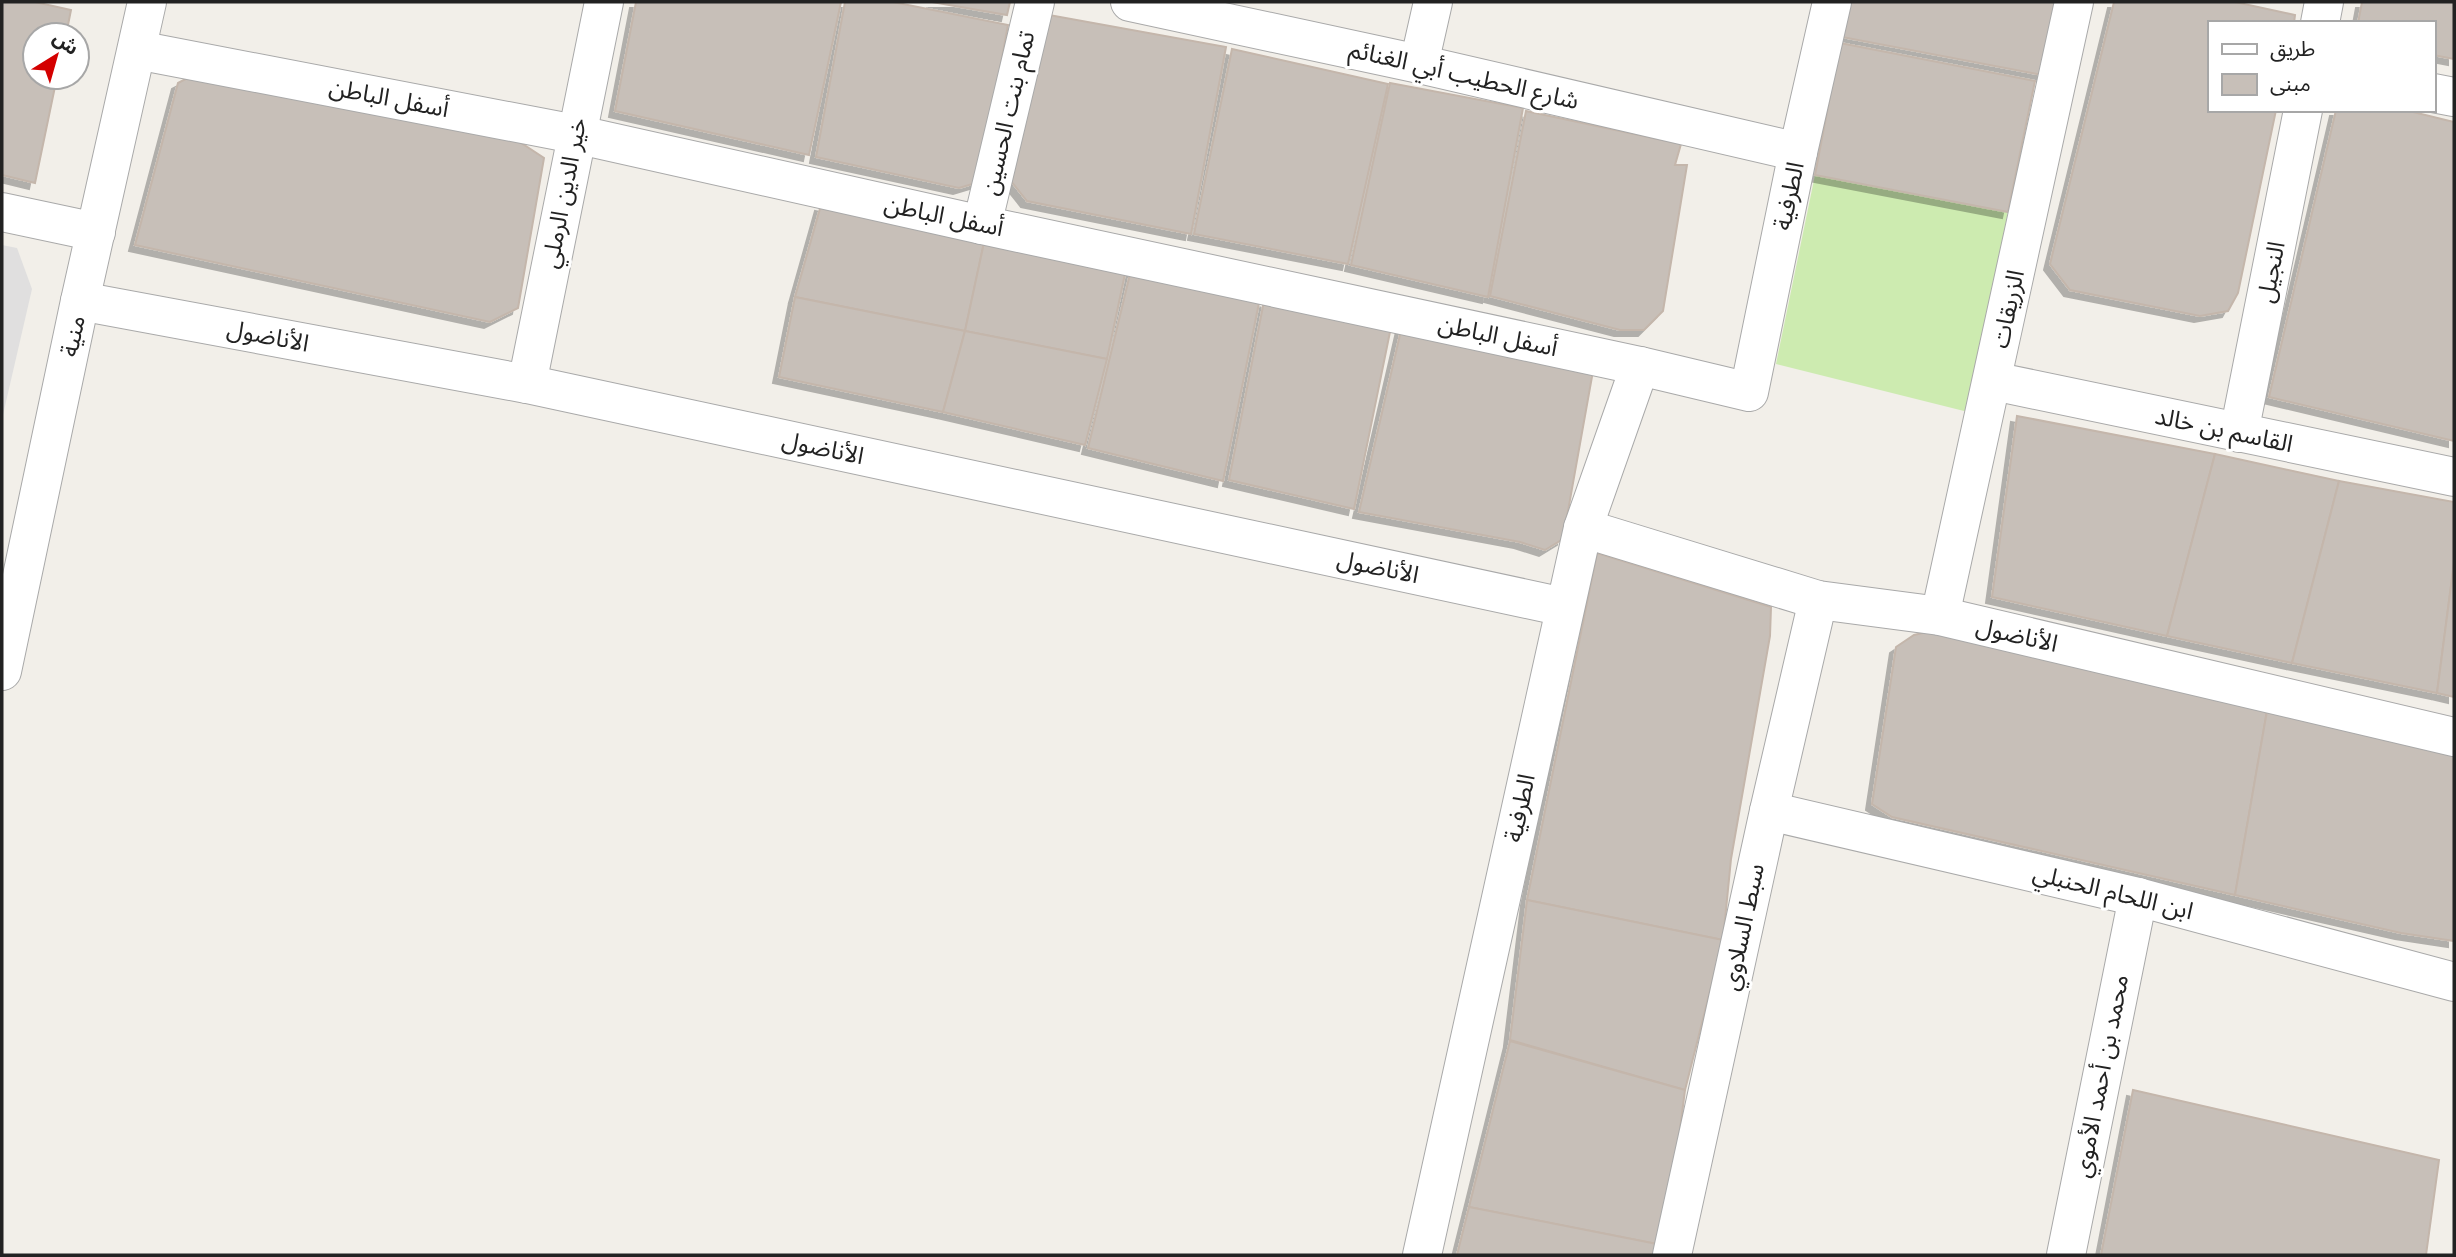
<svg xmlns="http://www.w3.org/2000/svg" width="2456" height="1257" font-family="'PT Sans','Noto Sans Arabic',sans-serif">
<defs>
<filter id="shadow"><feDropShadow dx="-6" dy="6" stdDeviation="0" flood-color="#0004"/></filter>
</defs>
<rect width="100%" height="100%" fill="#f2efe9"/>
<path fill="#e0dfdf" d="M2,245L17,248L32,289L2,419Z"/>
<path fill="#cdebb0" d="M1815,175L2008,212L1968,412L1776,364Z"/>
<g fill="#c7bfb8" stroke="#c4b6ab" stroke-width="2" filter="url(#shadow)">
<path d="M2,2H35L71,10L66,35H35V77H57L35,183L2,175Z"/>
<path d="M636,2H841L809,155L615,111Z"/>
<path d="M845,2H893L1008,25L980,178L976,183L959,188L816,157Z"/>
<path d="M932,2H1010L1007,15Z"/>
<path d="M1850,2H2057L2042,75L1842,37Z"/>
<path d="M2114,2H2235L2295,15L2294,23H2209V110H2276L2238,293L2228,311L2200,316L2070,290L2050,264Z"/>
<path d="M2362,2H2454V59L2433,55V23H2358Z"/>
<path d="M1049,15L1226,47L1191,234L1027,201L1011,181Z"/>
<path d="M1840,43L2035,81L2008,212L1815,175Z"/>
<path d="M1232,49L1388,84L1348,264L1194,234Z"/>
<path d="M199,72L512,137L544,158L518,308L490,322L135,245L178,83Z"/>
<path d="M1390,83L1523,108L1488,297L1351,265Z"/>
<path d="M2336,110H2405L2454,122V441L2269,397Z"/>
<path d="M1526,111L1681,144L1675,165H1687L1663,311L1644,330H1620L1490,296Z"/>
<path d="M821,205L985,238L965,331L795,297Z"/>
<path d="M985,238L1126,269L1107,359L965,331Z"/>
<path d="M1131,270L1260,298L1223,481L1088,448Z"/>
<path d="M795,297L965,331L943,412L779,377Z"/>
<path d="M1264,301L1391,327L1354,509L1229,480Z"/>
<path d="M1402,326L1593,371L1563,539L1545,550L1520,542L1359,512Z"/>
<path d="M965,331L1107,359L1085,445L943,412Z"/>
<path d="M2017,416L2215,454L2167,636L1992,597Z"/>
<path d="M2215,454L2339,481L2292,663L2167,636Z"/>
<path d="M2339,481L2454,502V563L2437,693L2292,663Z"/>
<path d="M1597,553L1771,607L1770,636L1731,859L1723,940L1527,900Z"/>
<path d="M2454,563V697L2437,693Z"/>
<path d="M1927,632L2268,705L2235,895L1892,817L1872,804L1896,647L1914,635Z"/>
<path d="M2268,705L2454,745V941L2401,933L2235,895Z"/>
<path d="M1527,900L1723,940L1685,1090L1510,1040Z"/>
<path d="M1510,1041L1685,1090L1678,1145L1657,1244L1469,1207Z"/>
<path d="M2133,1090L2439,1160L2426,1255H2101Z"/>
<path d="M1469,1207L1657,1244L1654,1255H1457Z"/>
</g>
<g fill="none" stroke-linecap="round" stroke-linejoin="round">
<g stroke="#a9a9a9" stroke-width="40">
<g id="street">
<path d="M1130,2L1419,64L1798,152"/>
<path d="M2320,23L2324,2"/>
<path d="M137,50L575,134L982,225L1640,366L1749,392L1798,152L1832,2"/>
<path d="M1419,64L1433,2"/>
<path d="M2433,93L2454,97"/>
<path d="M2,212L96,232"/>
<path d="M982,225L1035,2"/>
<path d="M80,301L527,384L1564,607"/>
<path d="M1993,381L2454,477"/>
<path d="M527,384L604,2"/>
<path d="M2239,433L2303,110"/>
<path d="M1583,528L1818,600L1940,616L2454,737"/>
<path d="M1940,616L2074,2"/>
<path d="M2,671L80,301L147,2"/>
<path d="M1769,811L2138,897L2454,982"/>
<path d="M1422,1255L1583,528L1640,366"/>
<path d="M1672,1255L1769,811L1818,600"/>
<path d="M2066,1255L2138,897"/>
</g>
</g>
<use href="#street" stroke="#fff" stroke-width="38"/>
</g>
<g text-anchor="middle" stroke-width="6" stroke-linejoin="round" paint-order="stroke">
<g font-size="24" fill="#222" stroke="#fff">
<text transform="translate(1464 75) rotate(13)" y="8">شارع الحطيب أبي الغنائم</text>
<text transform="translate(389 98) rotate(11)" y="8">أسفل الباطن</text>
<text transform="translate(1008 113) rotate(-77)" y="8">تمام بنت الحسين</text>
<text transform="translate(564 193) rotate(-79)" y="8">خير الدين الرملي</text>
<text transform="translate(1789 196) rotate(-78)" y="8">الطرفية</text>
<text transform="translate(944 216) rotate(12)" y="8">أسفل الباطن</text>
<text transform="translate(2271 272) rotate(-79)" y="8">النجيل</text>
<text transform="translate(2008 309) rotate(-78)" y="8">الزريقات</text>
<text transform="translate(73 336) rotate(-78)" y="8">منية</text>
<text transform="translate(268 336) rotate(11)" y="8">الأناضول</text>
<text transform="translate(1498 336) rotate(12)" y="8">أسفل الباطن</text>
<text transform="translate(2224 430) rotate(12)" y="8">القاسم بن خالد</text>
<text transform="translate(823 448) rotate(12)" y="8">الأناضول</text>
<text transform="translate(1378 567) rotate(12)" y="8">الأناضول</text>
<text transform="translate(2017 635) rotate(13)" y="8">الأناضول</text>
<text transform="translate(1520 808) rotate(-78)" y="8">الطرفية</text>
<text transform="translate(2113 892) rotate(14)" y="8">ابن اللحام الحنبلي</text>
<text transform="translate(1743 927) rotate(-78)" y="8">سبط السلاوي</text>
<text transform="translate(2101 1076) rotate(-79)" y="8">محمد بن أحمد الأموي</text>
</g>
</g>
<rect width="2456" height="1257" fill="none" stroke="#222222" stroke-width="7"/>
<rect x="2208" y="21" width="228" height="91" fill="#ffffff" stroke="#a7a7a7" stroke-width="2"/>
<rect x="2222" y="44" width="35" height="10" fill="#ffffff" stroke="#a7a7a7" stroke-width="2"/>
<text x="2270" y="56" font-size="21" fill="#222222">طريق</text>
<rect x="2222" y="74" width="35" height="21" fill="#c7bfb8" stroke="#a7a7a7" stroke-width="2"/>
<text x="2270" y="91" font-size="21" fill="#222222">مبنى</text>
<g transform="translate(56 56) rotate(37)"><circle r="33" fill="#ffffff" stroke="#a7a7a7" stroke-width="2"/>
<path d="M0-5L12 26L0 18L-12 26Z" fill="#d40000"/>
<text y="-10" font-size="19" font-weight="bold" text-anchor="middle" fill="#222222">ش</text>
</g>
</svg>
